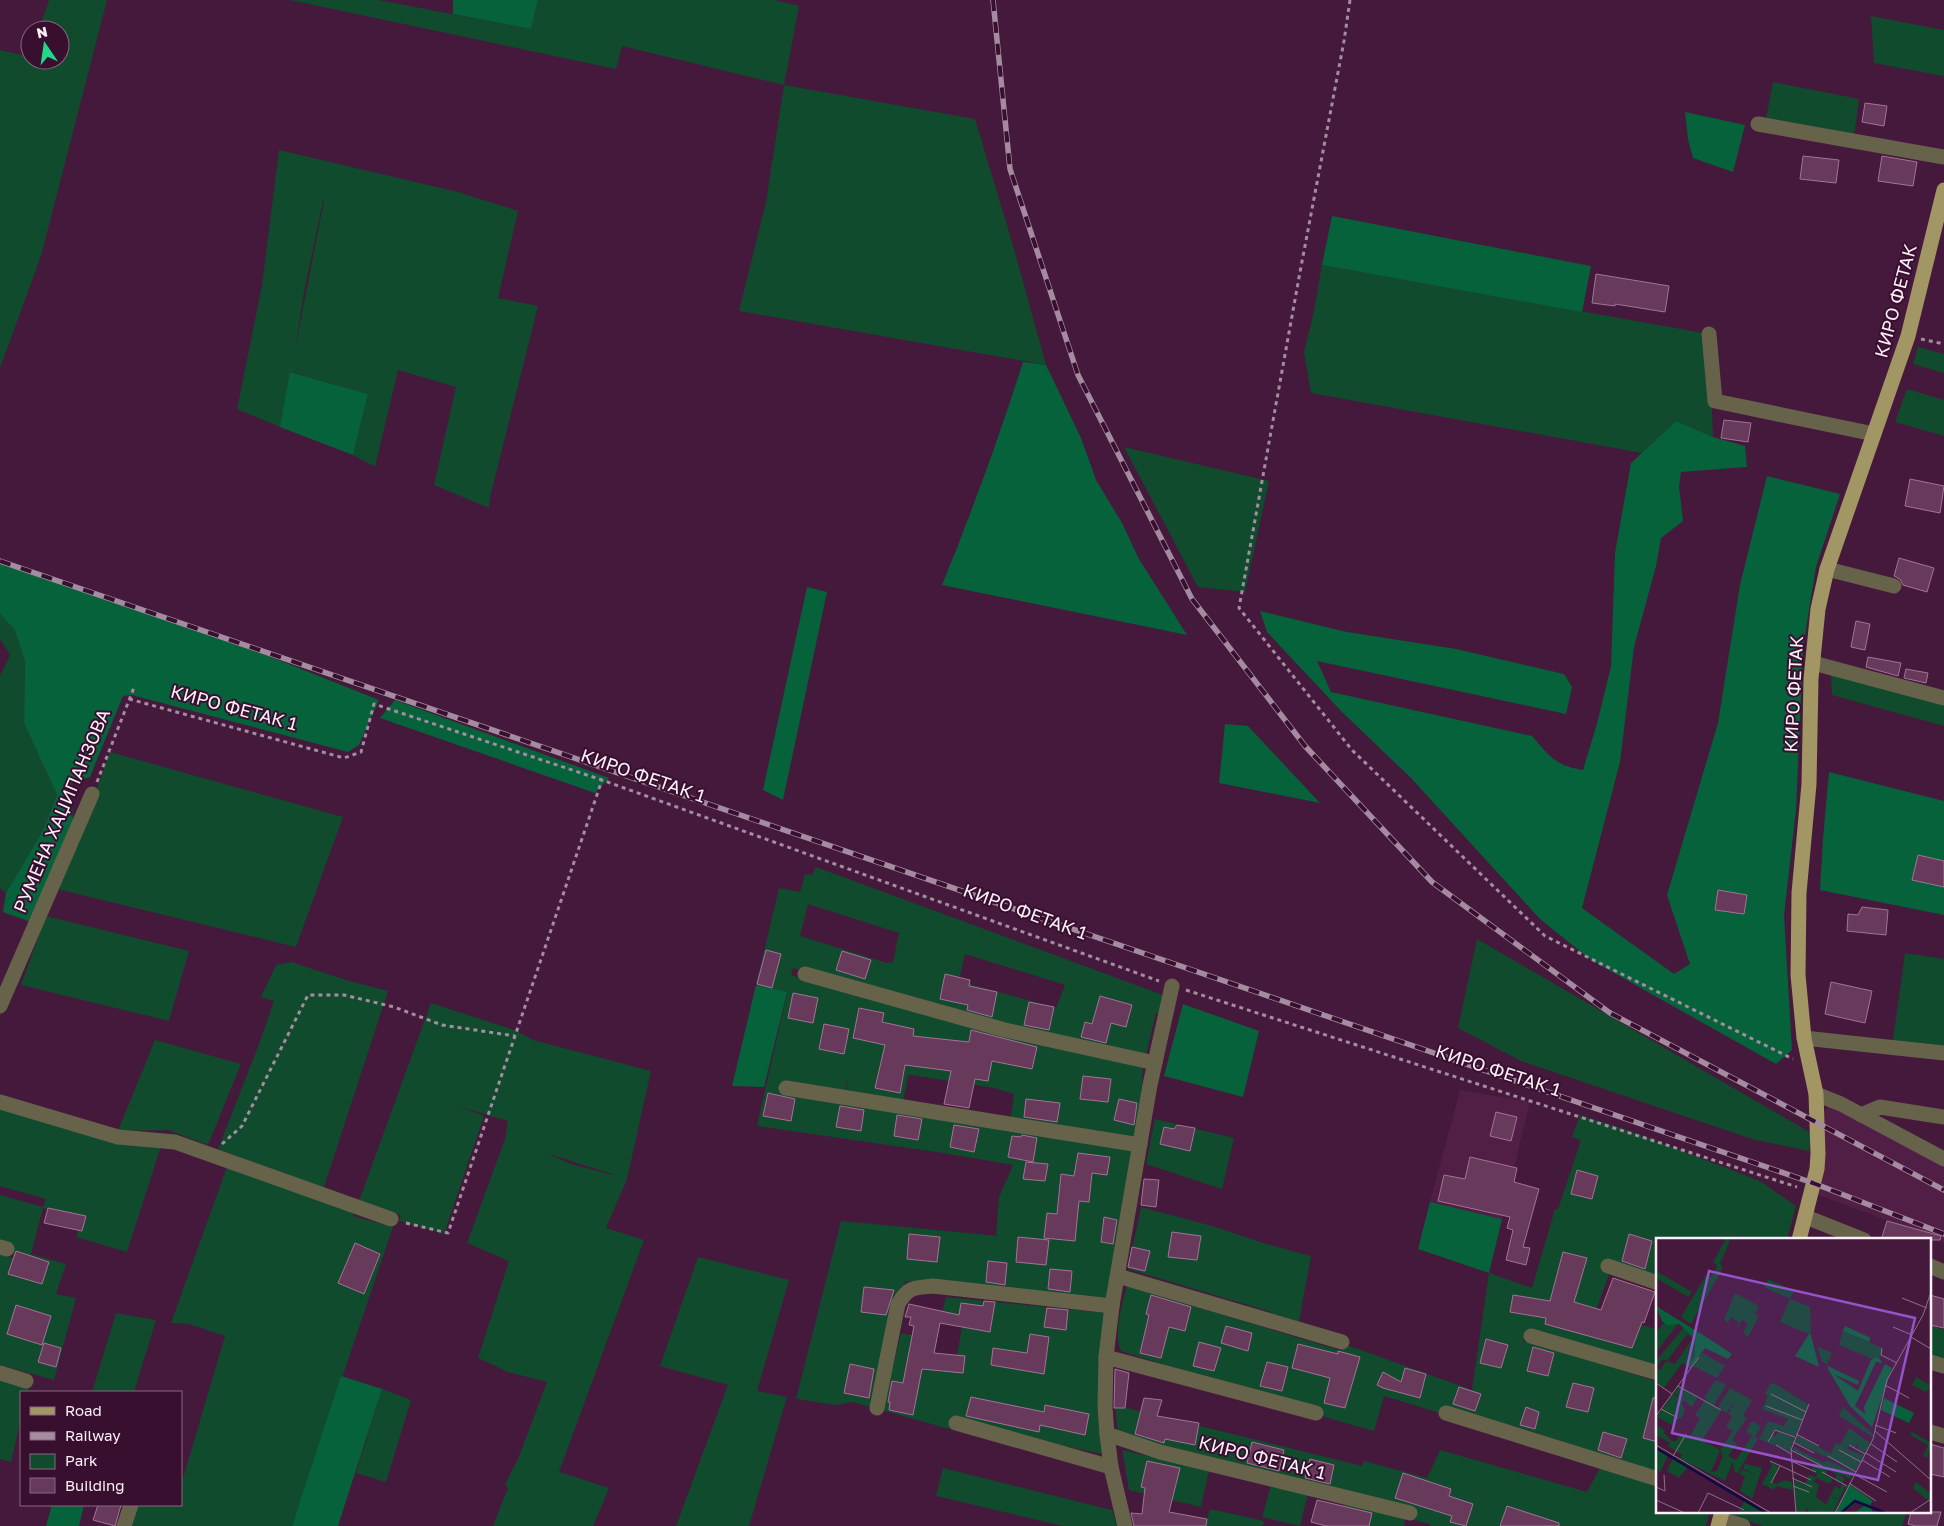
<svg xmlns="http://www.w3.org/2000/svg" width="1944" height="1526" font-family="'Golos Text',sans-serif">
<rect width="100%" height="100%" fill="#44193b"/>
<g fill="#511f46">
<path d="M1460,1090L1530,1102L1502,1219L1430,1202Z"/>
<path d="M1841,1104L1944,1159V1242L1811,1192L1823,1112L1828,1107Z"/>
</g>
<g fill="#104b2e" fill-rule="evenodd">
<path d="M49,0H107L41,256L0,368V50L30,57V60H60V30H39Z"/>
<path d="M290,0H378L531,29L538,0H774L799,6L784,85L975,119L1012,242L1046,365L739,311L766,202L784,85L622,46L616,69Z"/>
<path d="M1871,16L1944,30V76L1874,63Z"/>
<path d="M1773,82L1859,99L1854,136L1766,119Z"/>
<path d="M279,150L458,192L518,211L498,298L538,306L490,497L489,508L434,485L456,387L398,370L375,467L353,455L368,394L291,372L280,427L237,409L262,285ZM323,201H324L295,349L304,292Z"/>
<path d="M1322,265L1709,334L1713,437L1676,421L1642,453L1311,393L1304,352L1313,316Z"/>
<path d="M1918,347L1944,354V373L1913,364Z"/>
<path d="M1907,389L1944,400V436L1895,422Z"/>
<path d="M1124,447L1269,481L1245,592L1198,587Z"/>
<path d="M0,614L14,629L25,661L24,723L57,795L42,832L6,893L0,888V676L10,655L0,639Z"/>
<path d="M1831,673L1944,705V726L1832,695Z"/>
<path d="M110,752L343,817L296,947L57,889L85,822Z"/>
<path d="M816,867L1171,998L1166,1015L1156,1013L1145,1059L793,968L791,975L1143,1068L1140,1115L1136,1138L1010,1122L1014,1094L994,1088L911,1075H908L903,1103L846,1094L848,1076L843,1102L1134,1150L1109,1304L905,1281L882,1371L893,1367L901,1333L937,1340L935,1353L957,1356L962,1326L940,1322L946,1297L1107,1313L1103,1454L1055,1444L953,1430L853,1402L836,1405L796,1399L841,1221L999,1236L996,1235L999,1197L1013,1165L943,1153L757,1126L787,993L756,985L779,888L800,892L805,874L812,875ZM808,904L899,933L893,962L887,963L800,936ZM965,954L1065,985L1056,1008L959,981Z"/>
<path d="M46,916L189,951L169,1021L21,985Z"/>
<path d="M1477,939L1811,1133L1809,1151L1752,1139L1521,1061L1458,1028Z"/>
<path d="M1905,953L1944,959V1053L1892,1047Z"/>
<path d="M291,962L349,981L388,991L323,1190L218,1149L259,1044L274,1001L261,997L276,965Z"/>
<path d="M431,1003L517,1031L533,1040L651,1071L627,1179L606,1228L644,1240L559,1472L609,1488L593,1526H493L508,1488L505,1484L518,1459L547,1382L508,1372L478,1358L509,1261L467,1243L505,1139L508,1121L457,1106L484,1116L444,1234L399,1221L401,1215L359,1201ZM546,1153L612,1174L613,1175L571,1164Z"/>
<path d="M155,1040L241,1064L208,1145L168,1130L118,1131Z"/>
<path d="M0,1106L161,1146L127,1252L76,1237L83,1218L43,1208L31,1254L66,1264L56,1294L76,1298L54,1380L0,1365V1254L13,1258L14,1250L0,1245V1195L43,1207L46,1199L0,1186Z"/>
<path d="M1580,1115L1630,1131L1760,1181L1796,1206L1787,1240H1658V1278L1603,1261L1602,1264L1611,1269L1596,1310L1658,1330V1374L1525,1334L1523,1342L1531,1341L1658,1382V1473L1514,1426L1444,1411L1443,1414L1384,1396L1374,1431C1289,1408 1206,1377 1121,1351C1113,1336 1122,1303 1127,1286L1342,1351L1344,1344L1472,1390L1489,1273L1532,1288L1555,1209H1558L1581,1140L1572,1137Z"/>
<path d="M1155,1119L1234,1138L1222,1189L1146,1164Z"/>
<path d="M228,1164L355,1209L353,1216L393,1227L292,1526H126L132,1505H181V1485L225,1336L189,1324L171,1323Z"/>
<path d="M1141,1207L1212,1226L1266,1244L1311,1256L1298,1327L1269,1320L1271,1312L1128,1269Z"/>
<path d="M698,1257L789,1280L757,1391L787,1397L749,1526H676L728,1385L660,1366Z"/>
<path d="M116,1313L156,1320L134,1392H92Z"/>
<path d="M1930,1325L1944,1330V1361L1930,1357Z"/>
<path d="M0,1376L30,1384L28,1392H21V1419L11,1462L0,1459Z"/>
<path d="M382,1389L411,1400L386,1482L356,1473Z"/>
<path d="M1115,1405L1362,1466L1364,1461L1427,1478L1440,1450L1587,1492L1602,1464L1658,1481V1512H1710L1706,1526H1430V1524L1405,1518L1404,1526H1338L1344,1502L1118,1434Z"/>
<path d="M1122,1450L1209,1470L1201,1507L1129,1490Z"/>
<path d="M943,1468L1112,1510L1117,1526H1063L936,1496Z"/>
<path d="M1271,1485L1308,1493L1300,1526L1262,1517Z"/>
<path d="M1210,1509L1260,1520L1264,1522L1263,1526H1205Z"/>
<path d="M1730,1512H1907L1902,1526H1763L1729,1514Z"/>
</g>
<g fill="#06623a">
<path d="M453,0H538L531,29L453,14Z"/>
<path d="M1685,112L1745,125L1733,172L1693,158L1688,139Z"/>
<path d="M1332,216L1591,266L1582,312L1322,265Z"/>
<path d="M1023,362L1046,365L1081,438L1096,480L1122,523L1139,559L1187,635L942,585C972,512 999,437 1023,362Z"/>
<path d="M290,372L368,394L353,455L280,427Z"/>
<path d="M1676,421L1713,437L1745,446L1747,467L1681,472L1679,487L1683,521L1661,538L1656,566L1634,647L1620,762L1582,908L1674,974L1690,964L1667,895L1718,723L1740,585L1767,476L1840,494L1816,567L1803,648L1796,810L1784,915L1792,1050L1776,1064L1591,960L1540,919L1411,778L1341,711L1267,632L1260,611L1347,632L1456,649L1564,674L1572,687L1566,714L1317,661L1331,692L1532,736C1549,756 1556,766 1583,770L1598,720L1611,666L1615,553L1631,463Z"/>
<path d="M0,562L163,614L379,700L359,745L348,752L143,698L132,695L123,696L90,777L71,783L73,823L31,922L3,912L6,893L42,832L57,795L24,723L25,661L14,629L0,614Z"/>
<path d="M807,587L827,592L783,800L763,790Z"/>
<path d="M395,700L609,778L595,793L380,718Z"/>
<path d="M1225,724L1248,726L1320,803L1219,783Z"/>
<path d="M1829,772L1944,801V915L1820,890L1823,839Z"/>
<path d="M756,985L787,992L764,1087L732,1086Z"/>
<path d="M1183,1004L1259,1031L1243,1097L1164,1076Z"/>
<path d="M1430,1202L1502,1219L1489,1273L1418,1249Z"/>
<path d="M341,1376L382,1389L338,1526H292Z"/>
<path d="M52,1505H84L79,1526H46Z"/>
</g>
<g fill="#67395b" stroke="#a57297">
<path d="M1865,103L1887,106L1884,126L1862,122Z"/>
<path d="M1803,156L1839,160L1836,183L1800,179Z"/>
<path d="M1882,156L1917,162L1913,186L1878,181Z"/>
<path d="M1596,274L1669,286L1665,312L1615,304V306L1592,303Z"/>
<path d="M1724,420L1751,423L1748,442L1721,438Z"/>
<path d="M1910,479L1944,486L1940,513L1905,506Z"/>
<path d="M1899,558L1934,568L1927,592L1903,585L1900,579L1894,576Z"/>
<path d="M1856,621L1870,624L1865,650L1851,647Z"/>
<path d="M1868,657L1901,663L1898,676L1866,667Z"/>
<path d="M1906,669L1928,673L1926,683L1904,678Z"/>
<path d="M1918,855L1944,861V887L1912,880Z"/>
<path d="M1718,890L1747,895L1744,914L1715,910Z"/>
<path d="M1862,907L1888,910L1886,935L1847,931L1848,914L1858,915Z"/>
<path d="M766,950L781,954L772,988L757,984Z"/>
<path d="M842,951L871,960L865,979L836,970Z"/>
<path d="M945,974L970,980L969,986L997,992L992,1017L967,1010L968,1005L940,999Z"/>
<path d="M1831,982L1872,991L1865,1023L1825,1014Z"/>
<path d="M793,993L818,998L813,1023L788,1018Z"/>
<path d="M1100,996L1132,1005L1126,1027L1111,1023L1106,1043L1081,1037L1085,1022L1092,1024Z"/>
<path d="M1029,1002L1054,1007L1049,1030L1024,1025Z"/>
<path d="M859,1008L884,1013L882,1022L914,1029L913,1036L969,1042L971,1030L1037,1047L1032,1069L992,1061L988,1081L975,1079L969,1108L944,1104L951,1071L905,1065L900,1093L875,1088L885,1045L853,1038Z"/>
<path d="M824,1024L849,1029L844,1054L819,1049Z"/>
<path d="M1083,1076L1111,1079L1108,1102L1080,1099Z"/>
<path d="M768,1093L795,1099L791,1121L763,1116Z"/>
<path d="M1026,1099L1060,1103L1057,1122L1024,1117Z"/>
<path d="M1119,1099L1137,1103L1134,1125L1114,1120Z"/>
<path d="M840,1106L864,1110L861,1131L836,1127Z"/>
<path d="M1496,1112L1517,1117L1511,1141L1490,1136Z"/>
<path d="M897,1115L922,1119L918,1140L894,1136Z"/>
<path d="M954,1125L979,1129L974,1152L950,1147Z"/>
<path d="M1177,1125L1195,1128L1190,1151L1160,1144L1164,1127L1174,1129Z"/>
<path d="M1022,1135L1037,1138L1033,1162L1008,1157L1012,1136L1021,1137Z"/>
<path d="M1078,1153L1110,1157L1107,1175L1092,1173L1089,1202L1079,1201L1075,1241L1044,1238L1047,1213L1057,1214L1061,1174L1074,1176Z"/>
<path d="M1470,1157L1517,1168L1514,1182L1539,1189L1523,1247L1530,1248L1526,1265L1506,1260L1513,1230L1507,1228L1510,1217L1438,1201L1444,1175L1465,1179Z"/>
<path d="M1026,1162L1048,1164L1045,1181L1023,1179Z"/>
<path d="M1577,1170L1598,1176L1592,1199L1571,1194Z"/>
<path d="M1144,1179L1159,1180L1156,1207L1141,1205Z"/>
<path d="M48,1208L86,1216L82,1231L44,1223Z"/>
<path d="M1104,1217L1117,1220L1113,1244L1101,1242Z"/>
<path d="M1887,1221L1941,1236L1940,1240H1881Z"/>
<path d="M1172,1232L1201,1236L1197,1260L1168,1257Z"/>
<path d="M909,1234L940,1237L937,1262L907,1259Z"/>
<path d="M1629,1234L1652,1241L1645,1269L1622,1261Z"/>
<path d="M1018,1237L1049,1240L1046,1265L1016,1262Z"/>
<path d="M355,1243L380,1254L364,1294L338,1283Z"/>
<path d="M1132,1247L1150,1251L1145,1271L1128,1267Z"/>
<path d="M16,1251L49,1262L42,1284L8,1274Z"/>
<path d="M1563,1252L1587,1258L1574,1302L1601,1310L1613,1278L1655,1292L1644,1323L1642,1322L1632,1348L1545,1324L1546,1318L1510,1312L1513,1295L1550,1301Z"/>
<path d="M988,1261L1007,1263L1005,1285L986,1282Z"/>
<path d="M1050,1269L1072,1271L1070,1292L1048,1289Z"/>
<path d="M864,1287L894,1290L886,1315L861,1312Z"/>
<path d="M1151,1295L1191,1307L1185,1331L1169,1327L1161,1358L1140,1353L1149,1315L1146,1314Z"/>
<path d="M1930,1295L1944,1299V1328L1930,1325Z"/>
<path d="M984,1301L995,1302L990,1332L940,1323L934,1353L965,1356L963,1373L922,1369L913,1415L889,1410L890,1402H888L892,1381L903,1383L914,1326L909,1325L911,1317H905L909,1304L959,1315L961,1303L983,1306Z"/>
<path d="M16,1305L51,1316L42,1345L7,1334Z"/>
<path d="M1047,1308L1068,1310L1066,1330L1044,1327Z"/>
<path d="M1226,1326L1252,1333L1248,1351L1221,1343Z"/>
<path d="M1030,1334L1049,1337L1044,1374L991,1365L993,1348L1027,1353Z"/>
<path d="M1486,1339L1508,1345L1501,1368L1480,1363Z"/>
<path d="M1199,1342L1221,1348L1214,1371L1193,1366Z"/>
<path d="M44,1343L61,1348L56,1367L38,1362Z"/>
<path d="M1298,1344L1338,1354V1351L1360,1357L1345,1408L1324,1403L1330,1378L1292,1368Z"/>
<path d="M1533,1347L1554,1353L1548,1376L1527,1371Z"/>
<path d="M1267,1362L1288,1367L1282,1391L1260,1386Z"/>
<path d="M850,1364L874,1369L869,1398L844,1393Z"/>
<path d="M1405,1368L1426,1374L1420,1398L1383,1388L1377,1385L1383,1372L1401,1382Z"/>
<path d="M1115,1369L1129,1373L1125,1408H1114Z"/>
<path d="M1573,1383L1594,1388L1588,1412L1566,1407Z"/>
<path d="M1459,1387L1481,1394L1475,1411L1453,1404Z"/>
<path d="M971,1397L1044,1412L1045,1405L1089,1414L1085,1435L1040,1425L1039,1432L966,1416Z"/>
<path d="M1144,1398L1162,1400L1157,1416L1199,1423L1195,1445L1165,1439L1164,1443L1135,1434Z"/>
<path d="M1653,1398H1658V1442L1643,1438Z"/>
<path d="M1526,1407L1539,1412L1535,1429L1520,1425Z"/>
<path d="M1603,1432L1627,1439L1621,1458L1598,1450Z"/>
<path d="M1252,1442L1284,1450L1279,1471L1247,1463Z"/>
<path d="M1930,1444L1944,1448V1477L1930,1474Z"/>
<path d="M1310,1459L1334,1465L1330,1484L1305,1478Z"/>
<path d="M1147,1461L1180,1468L1169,1512L1207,1519L1206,1526H1134L1131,1513L1142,1514L1145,1488L1141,1487Z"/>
<path d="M1403,1473L1451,1489L1449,1496L1473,1504L1466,1526L1450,1522L1452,1516L1395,1498Z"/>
<path d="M1317,1500L1372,1513L1369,1526H1326L1311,1522Z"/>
<path d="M98,1505H121L115,1526L93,1520Z"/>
<path d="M1507,1506L1559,1523V1526H1500Z"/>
<path d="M1911,1512H1941L1937,1526H1916L1908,1524Z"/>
</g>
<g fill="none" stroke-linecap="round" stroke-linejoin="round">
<g stroke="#a68ca0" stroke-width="3" stroke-dasharray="4 4" stroke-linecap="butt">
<path d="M1350,0L1344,41L1300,272L1239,608L1352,750L1545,936L1793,1059"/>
<path d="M1921,339L1944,344"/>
<path d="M129,699L344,758L361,752L374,704L602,780L1159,981"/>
<path d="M97,782L135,685"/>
<path d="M1186,990L1797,1187"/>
<path d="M222,1144L242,1126L308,995H344L394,1007L442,1025L515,1036"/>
<path d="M406,1223L448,1233L602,780"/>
</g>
<g stroke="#67624a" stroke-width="15">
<path d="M1758,124L1944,157"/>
<path d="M1709,334L1715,401L1874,434"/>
<path d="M1827,569L1894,586"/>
<path d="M1813,663L1944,698"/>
<path d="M805,974L1005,1030L1155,1063"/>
<path d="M0,1006L92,794"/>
<path d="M1804,1038L1944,1053"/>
<path d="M786,1088L1140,1145"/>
<path d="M1816,1094L1841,1104L1944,1159"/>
<path d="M0,1102L118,1137L175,1142L391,1219"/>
<path d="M1861,1115L1880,1107L1944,1117"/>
<path d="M1806,1217L1864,1240"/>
<path d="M0,1247L7,1249"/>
<path d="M1608,1266L1658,1283"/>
<path d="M1930,1266L1944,1272"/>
<path d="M1118,1276L1342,1342"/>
<path d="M1531,1336L1658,1373"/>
<path d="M1106,1357L1316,1413"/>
<path d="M1930,1362L1944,1366"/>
<path d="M0,1373L26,1381"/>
<path d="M877,1408L898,1304C909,1286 914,1288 933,1286L1112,1306"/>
<path d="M1446,1413L1658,1479"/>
<path d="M956,1423L1111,1467"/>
<path d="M1930,1432L1944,1436"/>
<path d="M1107,1434L1160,1452L1410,1513"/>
<path d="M1720,1519L1743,1526"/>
<path d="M124,1526L131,1505"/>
<path d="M1125,1526L1111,1467L1107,1434L1105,1407L1106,1357L1112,1306L1150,1085L1172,986"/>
</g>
<g stroke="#a19664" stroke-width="15">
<path d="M1799,1240L1817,1169L1818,1154L1816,1094L1804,1038L1798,975L1799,893L1809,784L1811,679L1818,609L1827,569L1908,336L1944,190"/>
<path d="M1718,1526L1722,1512"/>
</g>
<g stroke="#a58b9f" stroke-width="5.5">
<g id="rail">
<path d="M993,0L1010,169L1078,375L1192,599L1305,746L1432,882L1610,1013L1944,1190"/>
<path d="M0,561L1813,1183L1944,1234"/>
</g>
</g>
<use href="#rail" stroke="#390f30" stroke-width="4" stroke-dasharray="11" stroke-linecap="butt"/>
</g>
<g text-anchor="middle" stroke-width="4" stroke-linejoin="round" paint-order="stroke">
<g font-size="18" fill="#fbf0f8" stroke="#390f30">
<text transform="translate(1896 301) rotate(-75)" y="6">КИРО ФЕТАК</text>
<text transform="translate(1794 694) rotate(-87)" y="6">КИРО ФЕТАК</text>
<text transform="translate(234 708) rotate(15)" y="6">КИРО ФЕТАК 1</text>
<text transform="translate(643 776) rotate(19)" y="6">КИРО ФЕТАК 1</text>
<text transform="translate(62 811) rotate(-67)" y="6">РУМЕНА ХАЏИПАНЗОВА</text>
<text transform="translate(1025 912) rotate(20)" y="6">КИРО ФЕТАК 1</text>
<text transform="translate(1498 1071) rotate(18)" y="6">КИРО ФЕТАК 1</text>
<text transform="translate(1262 1458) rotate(14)" y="6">КИРО ФЕТАК 1</text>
</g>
</g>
<g transform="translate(1656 1238)">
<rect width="275" height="275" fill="#44193b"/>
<path d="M70,0H75L64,26L67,28L64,35L35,86L25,79L50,37L55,39L59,33L61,27L57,24ZM0,33L36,54L32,59L0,40ZM84,38L108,49L112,41L138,53L134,61L154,69L155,97L124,84L134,61ZM79,55L103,68L99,76L103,78L92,99L87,95L92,85L86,82L81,91L82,84L75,79L72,85L68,82ZM8,85L22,86L0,114V95ZM28,89L39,100L40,118L32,128L26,125L8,150L0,144V130L4,132L10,123L19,126L37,100L31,96L11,123L7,121L0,129V123ZM187,93L226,110L224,121L221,118L216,121L183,107ZM161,108L176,115L171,126L166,124ZM46,115L69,128L61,140L37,128ZM260,139L275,148L270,154L256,147ZM60,142L70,147L58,167L65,173L46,202L64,212L55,234L61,233L67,218L64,212L77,193L70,189L76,179L72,176L79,164L70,175L62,169L74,150L96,162L87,178L91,180L76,202L81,206L72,218L80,222L96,198L90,194L96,183L105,188L99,199L102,200L82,235L78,234L77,223L69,243L24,221L26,217L12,208L14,205L0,197V187L9,192L8,195L16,203H20L24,197H35L44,180L39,177L49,162L54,164L48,160ZM118,145L153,167L139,198L118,191L116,196L119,199L122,194L138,199L134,214L103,201L112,183L128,188L132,181L106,171L112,158L109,156L114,146ZM23,149L42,158L36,169L28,162L26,166L29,172L25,181L17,177L22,180L18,188L1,179L17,156L28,162L18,155ZM187,169L218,197L217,199L183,178ZM193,190L214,205L209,215L202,211L201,206L199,210L193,206L191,211L208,217L199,233L139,204L141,197L175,216L180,204L184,207ZM256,194L275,205L271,220L267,218L272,207L254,197ZM137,209L168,225L170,222L198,234L194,241L182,235L189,241L186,245L179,241L181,236L172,232L169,237L177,241L174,246L160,240L157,244L163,246L160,259L170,267L179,248L184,251L186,246L190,248L183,261L176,259L183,262L177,275H155L150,270L149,275H140L138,242L149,247L153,237L160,239L161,235L155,233L159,225L138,214ZM0,212L12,217L4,234L0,232ZM17,220L32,229L23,240L11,233ZM112,222L123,229L116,244L121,246L128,242L136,244L137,252L120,248L118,252L106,246L116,228ZM89,226L106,230L96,261L84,253L89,238L83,236L86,232L100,236L87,231ZM260,244L275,256V261H270L257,250ZM89,262L110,275H82Z" fill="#104b2e"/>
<path d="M0,68L55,102L76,116L72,121L49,110L34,131L32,128L39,118V100L23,86L11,87L6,83ZM189,88L215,100L213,104L187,93ZM153,96L155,97L163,129L139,118ZM221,118L227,125L220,124L199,168L209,176L208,169L229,126L236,130L216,189L194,168L172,131V128L203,143L202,147L177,136L202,153L215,122ZM228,160L258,175L253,185L225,172ZM193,246L217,263L214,267L217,275H198L208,268L201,264L187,275H179Z" fill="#06623a"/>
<path fill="none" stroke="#100a44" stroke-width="2.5" d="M0,210L110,275M185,275L199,263L230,275"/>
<path fill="none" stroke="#8d6f87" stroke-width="1" d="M246,60L271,70M237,89L256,97M255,99L275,111M226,110L225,117L241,125M0,145L16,156M229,147L253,160M22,148L65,172M115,156L150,174M110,168L146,182M5,171L22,180M0,178L43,119M219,187L240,195M219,193L275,242M140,196L163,208M112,204L119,192L139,199M137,204L158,215M215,206L241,224M0,207L115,275M120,207L135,216M193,207L209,216M135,212L166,228M183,212L205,224M210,215L240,234M17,218L30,196M172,218L200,234M206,222L234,239M114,223L155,242M135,223L160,234M166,234L191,248M198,236L231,254M136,240L156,249M115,245L124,228M193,245L220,263M137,248L153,254M0,249L9,253L8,237M0,262L29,275M42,275L52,255L88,272M140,275L135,212L153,166M179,275L217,201L231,142L267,77L275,54M254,275L275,261"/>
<path fill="#9553ca" fill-opacity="0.15" stroke="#9553ca" stroke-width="2.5" d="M53,33L259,80L222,242L16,195Z"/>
<rect width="275" height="275" fill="none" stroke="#fbf0f8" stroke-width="2.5"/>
</g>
<rect x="20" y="1391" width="162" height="115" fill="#390f30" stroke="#876980"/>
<rect x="30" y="1407" width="25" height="8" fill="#a19664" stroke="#876980"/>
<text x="65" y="1416" font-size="15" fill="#fbf0f8">Road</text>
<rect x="30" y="1432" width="25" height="8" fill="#a58b9f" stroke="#876980"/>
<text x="65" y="1441" font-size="15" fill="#fbf0f8">Railway</text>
<rect x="30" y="1454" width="25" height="15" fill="#104b2e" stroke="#876980"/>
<text x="65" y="1466" font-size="15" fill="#fbf0f8">Park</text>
<rect x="30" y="1478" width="25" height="15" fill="#67395b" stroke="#876980"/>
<text x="65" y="1491" font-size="15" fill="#fbf0f8">Building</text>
<g transform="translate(45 45) rotate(347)"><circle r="24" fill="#390f30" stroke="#876980"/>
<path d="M0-4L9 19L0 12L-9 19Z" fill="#20d887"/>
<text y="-8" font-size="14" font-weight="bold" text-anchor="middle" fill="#fbf0f8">N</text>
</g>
</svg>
